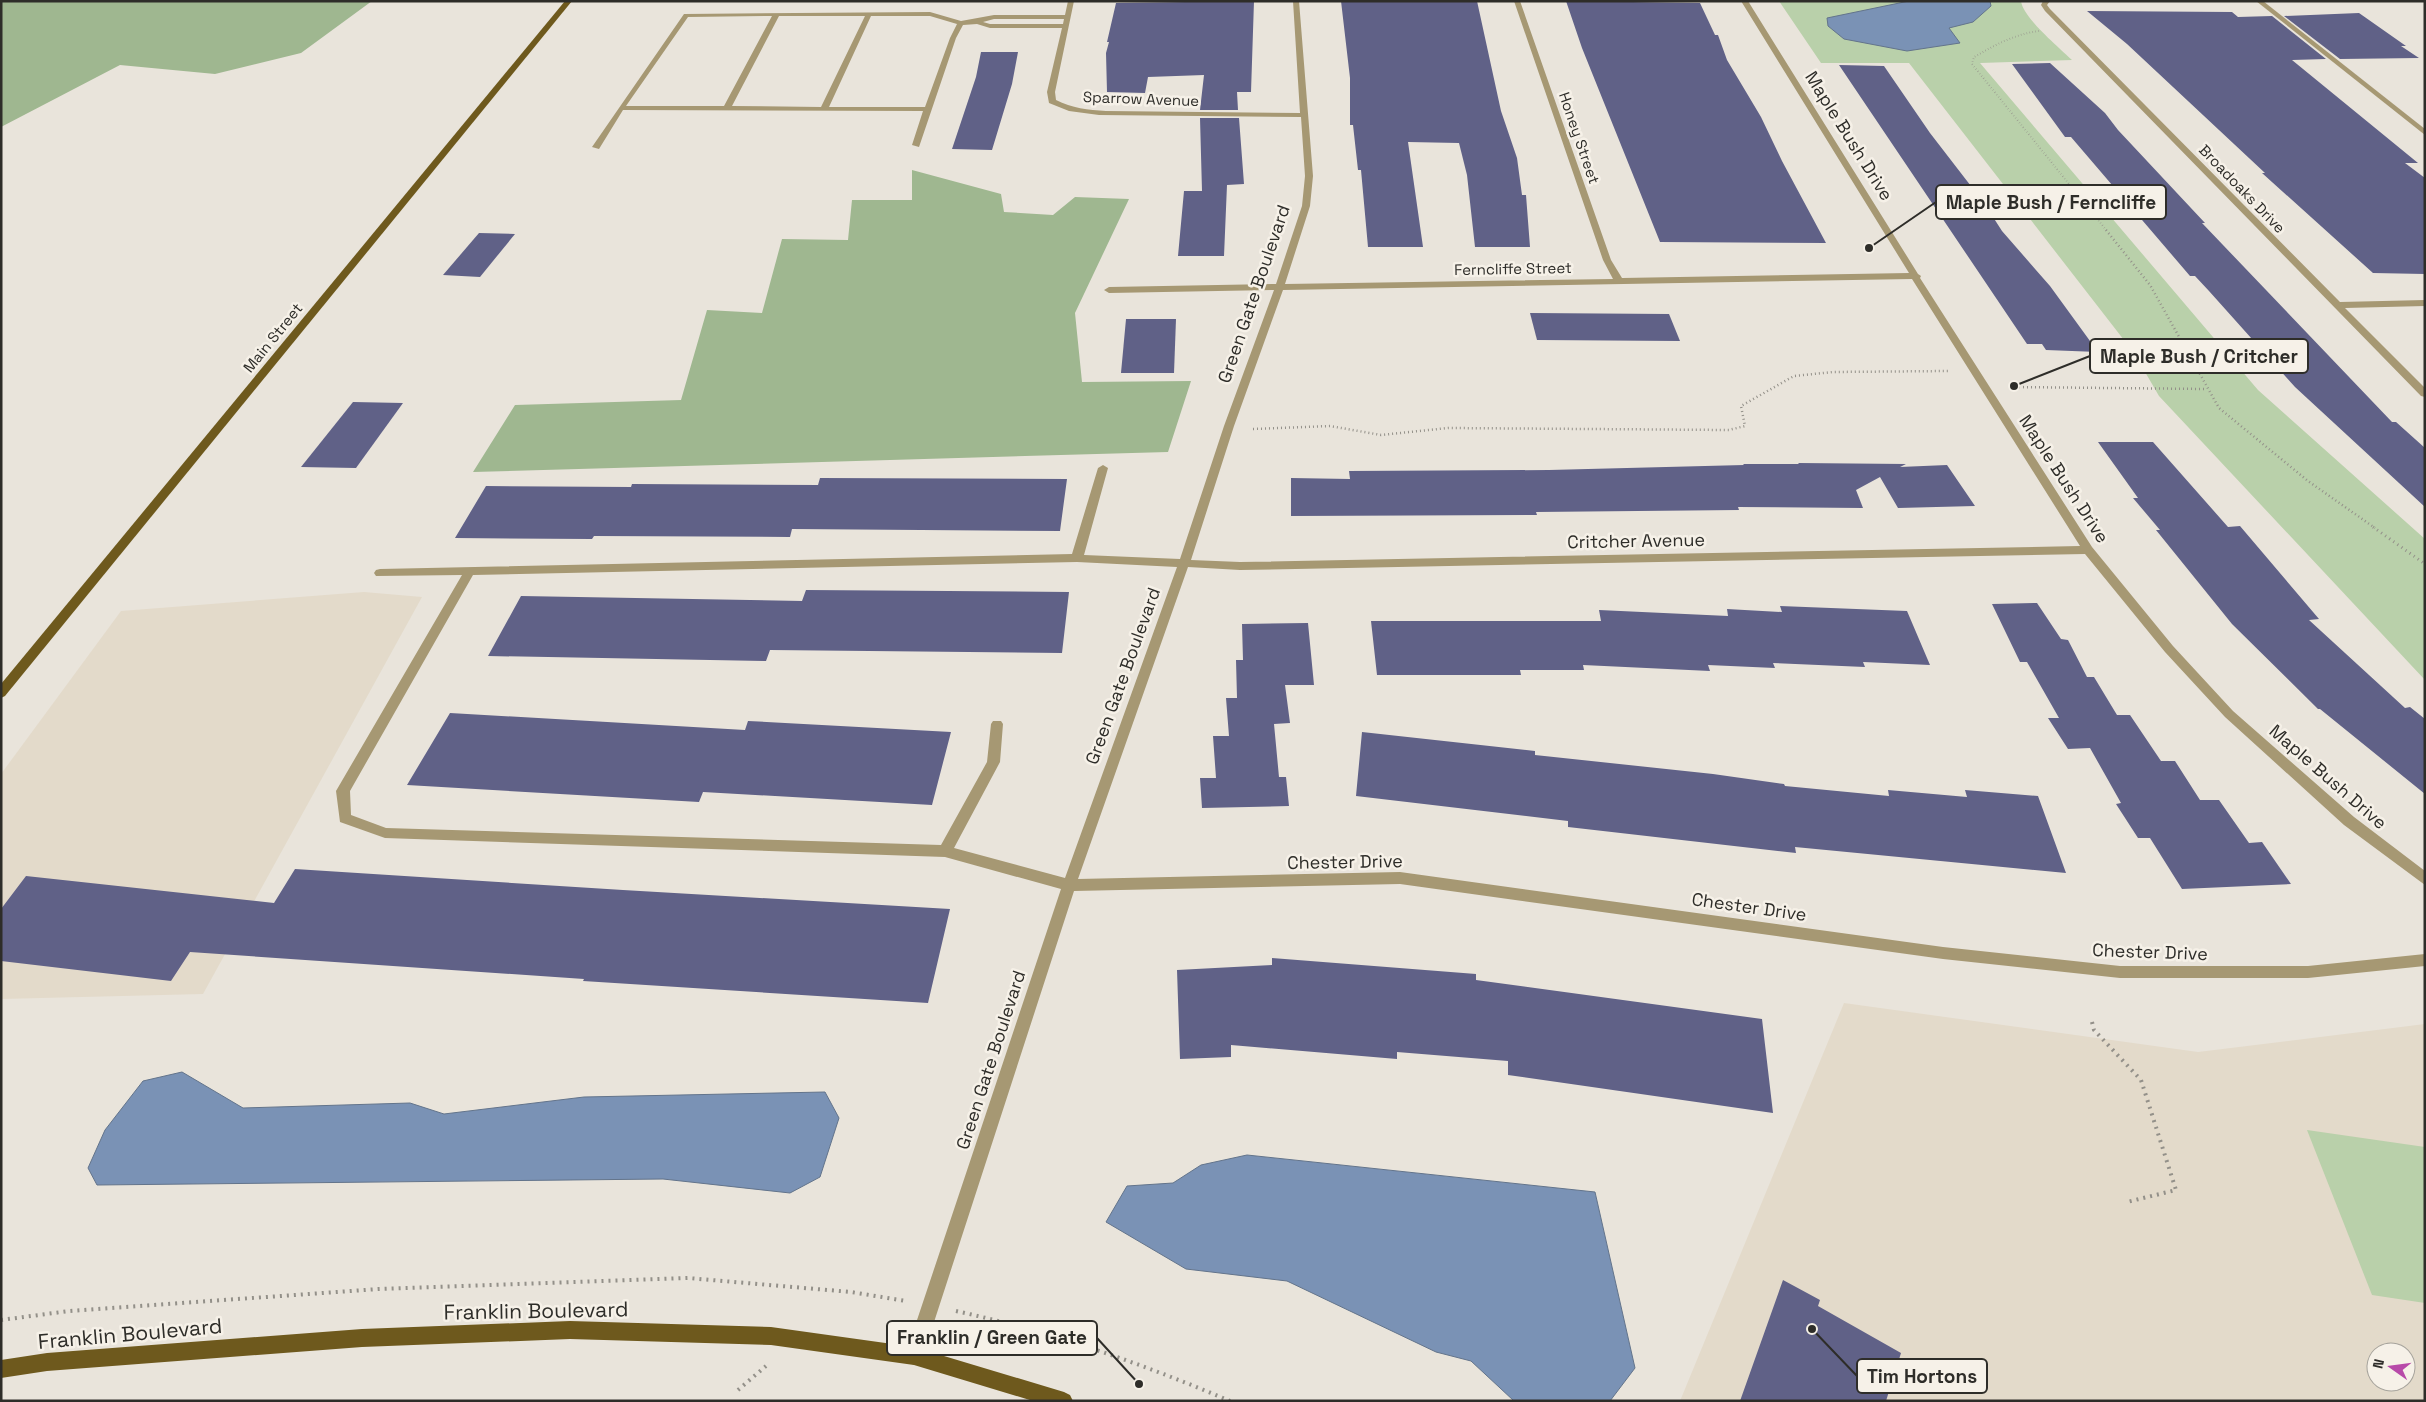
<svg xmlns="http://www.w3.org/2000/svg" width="2426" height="1402" font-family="'Space Grotesk',sans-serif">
<rect width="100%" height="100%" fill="#e9e4db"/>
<g fill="#e3daca" fill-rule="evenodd">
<path d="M364,592L422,597L203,994L1,999V774L121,611Z"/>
<path d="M1844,1003L2198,1052L2425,1024V1401H1680ZM2376,1352H2406V1382H2376Z"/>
</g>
<g fill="#b9d0aa">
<path d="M1779,1H2021C2023,18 2060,48 2072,60L1980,63L2258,390L2425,539V680L2159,396L2134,353L1909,63H1821Z"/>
<path d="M2307,1130L2425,1147V1303L2372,1295Z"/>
</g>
<g fill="#9fb790">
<path d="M1,1H372L301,53L215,74L120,65L1,127Z"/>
<path d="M912,170L1001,194L1004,212L1053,215L1075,197L1129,199L1075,313L1082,382L1191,381L1168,452L473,472L515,405L681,400L707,310L762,313L782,239L848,240L852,200H912Z"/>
</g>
<g fill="#7a92b5" stroke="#63748b">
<path d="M1909,1H1990L1991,6L1973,22L1949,28L1960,43L1907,51L1844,39L1828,26L1827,18Z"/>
<path d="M182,1072L243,1108L410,1103L444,1114L584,1097L825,1092L839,1118L820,1177L790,1193L663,1179L97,1185L88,1168L105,1130L143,1081Z"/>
<path d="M1247,1155L1595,1192L1635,1368L1610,1401H1514L1471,1361L1436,1352L1287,1281L1186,1269L1106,1222L1127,1186L1173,1183L1201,1165Z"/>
</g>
<g fill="#606187">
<path d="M1254,1L1251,92H1237L1238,110H1200L1204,75L1148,77L1145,93L1107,92L1106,53L1109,42H1107L1116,3Z"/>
<path d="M1341,1H1477L1501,111L1517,158L1522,195H1526L1530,247H1475L1467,175L1459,143L1408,142L1423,247H1368L1361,170H1358L1353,125H1350V78Z"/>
<path d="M1566,1L1700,3L1715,35H1718L1727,60L1761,117L1782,161L1826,243L1660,242L1582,48Z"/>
<path d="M2087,11L2232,12L2238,17L2272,16L2326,59L2292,60L2418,163H2405L2425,178V274L2373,273L2262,173H2265L2127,44Z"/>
<path d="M2359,13L2406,46H2401L2419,58L2340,59L2284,16Z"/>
<path d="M981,52H1018L1012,84L992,150L952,149L976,77Z"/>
<path d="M2050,63L2105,113L2118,130L2205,223H2202L2392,422H2396L2425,448V507L2295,387L2209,291L2195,276H2190L2071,137H2065L2012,64Z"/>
<path d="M1839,65L1884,66L1930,133L1984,203L2002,231L2050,286L2098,352L2046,350L2042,344H2027Z"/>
<path d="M1200,118H1239L1244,184L1227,185L1224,256H1178L1184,191H1202Z"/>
<path d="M479,233L515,234L480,277L443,275Z"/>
<path d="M1530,313L1669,314L1680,341L1537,340Z"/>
<path d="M1126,319H1176L1174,373H1121Z"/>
<path d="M353,402L403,403L356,468L301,467Z"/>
<path d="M2098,442H2153L2228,527L2240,526L2319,619L2309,620L2405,708L2410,707L2425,719V794L2320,709H2318L2232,624L2156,530H2160L2133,498H2138Z"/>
<path d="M1798,463L1906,464L1900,467L1947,465L1975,506L1898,508L1880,477L1856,490L1863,508L1738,507L1739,510L1536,512L1537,515L1291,516V478L1350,479L1349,471L1549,470L1744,465L1743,464H1799Z"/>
<path d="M820,478L1067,479L1060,531L792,529L790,537L594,536L592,539L455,538L486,486L631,487L632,484L818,485Z"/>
<path d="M806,590L1069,592L1062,653L770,650L766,661L488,656L521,596L802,601Z"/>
<path d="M2037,603L2061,639L2068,640L2087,677H2094L2117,715H2130L2161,761H2175L2200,800H2219L2249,843L2262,842L2291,884L2182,889L2150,838H2138L2116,804L2121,803L2090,748L2068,749L2048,718H2059L2027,662H2020L1992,604Z"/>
<path d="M1780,606L1907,611L1930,665L1863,662L1865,667L1773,663L1775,668L1708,665L1710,671L1583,665L1584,670H1520L1521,675H1377L1371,621H1601L1599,610L1728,616L1727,609L1782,612Z"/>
<path d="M1308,623L1314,685H1285L1290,723L1274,724L1279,777H1286L1289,806L1202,808L1200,778H1216L1213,736H1229L1226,698H1237L1236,660H1243L1242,624Z"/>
<path d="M450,713L745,730L748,721L951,732L932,805L703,792L699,802L407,785Z"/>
<path d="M1362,732L1535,751V755L1713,774L1784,784L1785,786L1889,796L1888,790L1967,797L1965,790L2038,796L2066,873L1795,847L1796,853L1568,827V821L1356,796Z"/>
<path d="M295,869L623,890L950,909L928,1003L583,981L584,979L190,952L171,981L1,961V909L26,876L274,903Z"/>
<path d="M1272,958L1476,974V980L1762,1019L1773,1113L1508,1075V1061L1397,1052V1059L1231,1045V1057L1180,1059L1177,970L1272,965Z"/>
<path d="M1783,1280L1820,1300L1818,1306L1901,1353L1886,1401H1740Z"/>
</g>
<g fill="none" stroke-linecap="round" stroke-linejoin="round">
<path stroke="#939089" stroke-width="2" stroke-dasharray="0.5 2.5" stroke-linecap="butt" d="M2039,31C2015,34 1995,45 1974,57L1972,64L2107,231"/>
<g stroke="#939089" stroke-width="2.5" stroke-dasharray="1 3" stroke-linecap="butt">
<path d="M2106,230L2150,285L2219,408L2308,481L2375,528"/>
<path d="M2011,387L2207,389"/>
<path d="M1253,429L1330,426L1381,435L1448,428L1729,430L1745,426L1741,406L1794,376L1833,372L1949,371"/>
</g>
<path stroke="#939089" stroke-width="3" stroke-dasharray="1 4" stroke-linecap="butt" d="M2373,527L2425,564"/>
<g stroke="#939089" stroke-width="4" stroke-dasharray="2 5" stroke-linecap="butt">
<path d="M2092,1022L2094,1030L2141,1080L2176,1190L2127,1202"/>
<path d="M956,1311C1051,1332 1141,1363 1230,1401"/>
<path d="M1,1320L69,1311L379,1289L688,1278L851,1292L906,1301"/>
<path d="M738,1390L766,1366"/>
</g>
<g fill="#a69873" fill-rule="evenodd">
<path d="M1068,1H1074L1055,92L1056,100C1072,108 1088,110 1106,111L1300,113L1293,1H1299L1313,176L1310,206L1285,284L1613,279L1603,260L1514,1H1520L1611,260L1622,278L1909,273L1741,1H1748L1918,274L1921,276L1920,278L2092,547L2173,646L2233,711L2354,817L2425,871V885L2344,825L2225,717L2165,652L2085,554L1240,570L1188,567L1078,879L1400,872L1943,947L2120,966H2308L2425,954V966L2308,978H2120L1943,959L1400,884L1074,891L923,1356L920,1362L914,1365L908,1362L905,1356L1061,889L945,857L385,838L340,822L336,791L462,575L376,576L374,573L376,570L380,569L1072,554L1098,468L1103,465L1108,468L1084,555L1180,559L1224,426L1274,290L1109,293L1104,290L1109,287L1276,284L1302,206L1305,176L1301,117L1099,115L1069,111L1049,103L1047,92L1062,28H990L977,24L963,25L956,38L919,147L912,145L923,111L623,110L599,149L592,147L684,14L930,12L961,21L994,15H1065ZM772,16L724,106H626L688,17ZM779,16H865L821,107L732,106ZM871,16H930L957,24L950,38L925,107H829ZM994,19H1064L1063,24H990L983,22ZM1912,279L2080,546L1240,562L1191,560L1234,426L1283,290ZM1077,562L1177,567L1065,878L954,848L1000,762L1003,724L1001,721H993L991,724L987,762L941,845L386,828L351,815L350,791L473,575Z"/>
<path d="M2043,1H2050L2047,5L2050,9L2340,302L2425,300V306L2345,308L2425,388V397L2421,396L2045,11L2041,5Z"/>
<path d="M2256,1H2263L2425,129V135Z"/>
</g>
<g fill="#6e591d" fill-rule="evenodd">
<path d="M565,1H572L5,696L1,698V684Z"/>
<path d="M570,1321L771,1327L914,1347L1064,1392L1070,1395L1073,1401H1033L914,1365L771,1345L570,1339L362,1347L47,1371L1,1378V1360L47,1353L362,1329Z"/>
</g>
</g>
<g text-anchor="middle" stroke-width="5" stroke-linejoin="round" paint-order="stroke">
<g font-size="15" fill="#2e2d29" stroke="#f6f1e8">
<text transform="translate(1141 99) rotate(2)" y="5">Sparrow Avenue</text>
<text transform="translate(1579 138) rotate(71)" y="5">Honey Street</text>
<text transform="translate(2242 189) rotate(46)" y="5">Broadoaks Drive</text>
<text transform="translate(1513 269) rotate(-1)" y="5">Ferncliffe Street</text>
<text transform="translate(273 338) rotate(-51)" y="5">Main Street</text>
</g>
<g font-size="18" fill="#2e2d29" stroke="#f6f1e8">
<text transform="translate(1849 136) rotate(58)" y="6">Maple Bush Drive</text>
<text transform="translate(1254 294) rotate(-71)" y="6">Green Gate Boulevard</text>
<text transform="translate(2064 479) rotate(57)" y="6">Maple Bush Drive</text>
<text transform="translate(1636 541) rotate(-1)" y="6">Critcher Avenue</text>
<text transform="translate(1123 676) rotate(-70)" y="6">Green Gate Boulevard</text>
<text transform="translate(2328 777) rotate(41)" y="6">Maple Bush Drive</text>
<text transform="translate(1345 862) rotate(-1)" y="6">Chester Drive</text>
<text transform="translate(1749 907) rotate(8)" y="6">Chester Drive</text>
<text transform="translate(2150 952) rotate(2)" y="6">Chester Drive</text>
<text transform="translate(991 1060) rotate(-72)" y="6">Green Gate Boulevard</text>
</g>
<g font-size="21" fill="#2e2d29" stroke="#f6f1e8">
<text transform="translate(536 1311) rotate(-1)" y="7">Franklin Boulevard</text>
<text transform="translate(130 1334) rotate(-5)" y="7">Franklin Boulevard</text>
</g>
</g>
<path fill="none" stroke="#2e2d29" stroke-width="2" d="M1869 248L1936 202M2014 386L2090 356M1139 1384L1097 1338M1812 1329L1857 1376"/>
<g fill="#2e2d29" stroke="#f6f1e8" stroke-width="2">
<circle cx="1869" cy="248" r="5"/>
<circle cx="2014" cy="386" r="5"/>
<circle cx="1139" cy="1384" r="5"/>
<circle cx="1812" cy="1329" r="5"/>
</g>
<g fill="#f6f1e8" stroke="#2e2d29" stroke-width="2">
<rect x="1936" y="185" width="230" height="34" rx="5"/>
<rect x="2090" y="339" width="218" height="34" rx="5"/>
<rect x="887" y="1321" width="210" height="34" rx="5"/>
<rect x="1857" y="1359" width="130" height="34" rx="5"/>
</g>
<g font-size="19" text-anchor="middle" font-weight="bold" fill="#2e2d29">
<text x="2051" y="209">Maple Bush / Ferncliffe</text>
<text x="2199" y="363">Maple Bush / Critcher</text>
<text x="992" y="1344">Franklin / Green Gate</text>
<text x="1922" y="1383">Tim Hortons</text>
</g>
<rect width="2426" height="1402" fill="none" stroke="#2e2d29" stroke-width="5"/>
<g transform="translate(2391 1367) rotate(284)"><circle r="24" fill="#f6f1e8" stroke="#a6a39c"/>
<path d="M0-4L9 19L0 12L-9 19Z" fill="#b84aa9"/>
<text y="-8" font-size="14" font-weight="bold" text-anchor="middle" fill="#2e2d29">N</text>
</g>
</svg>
